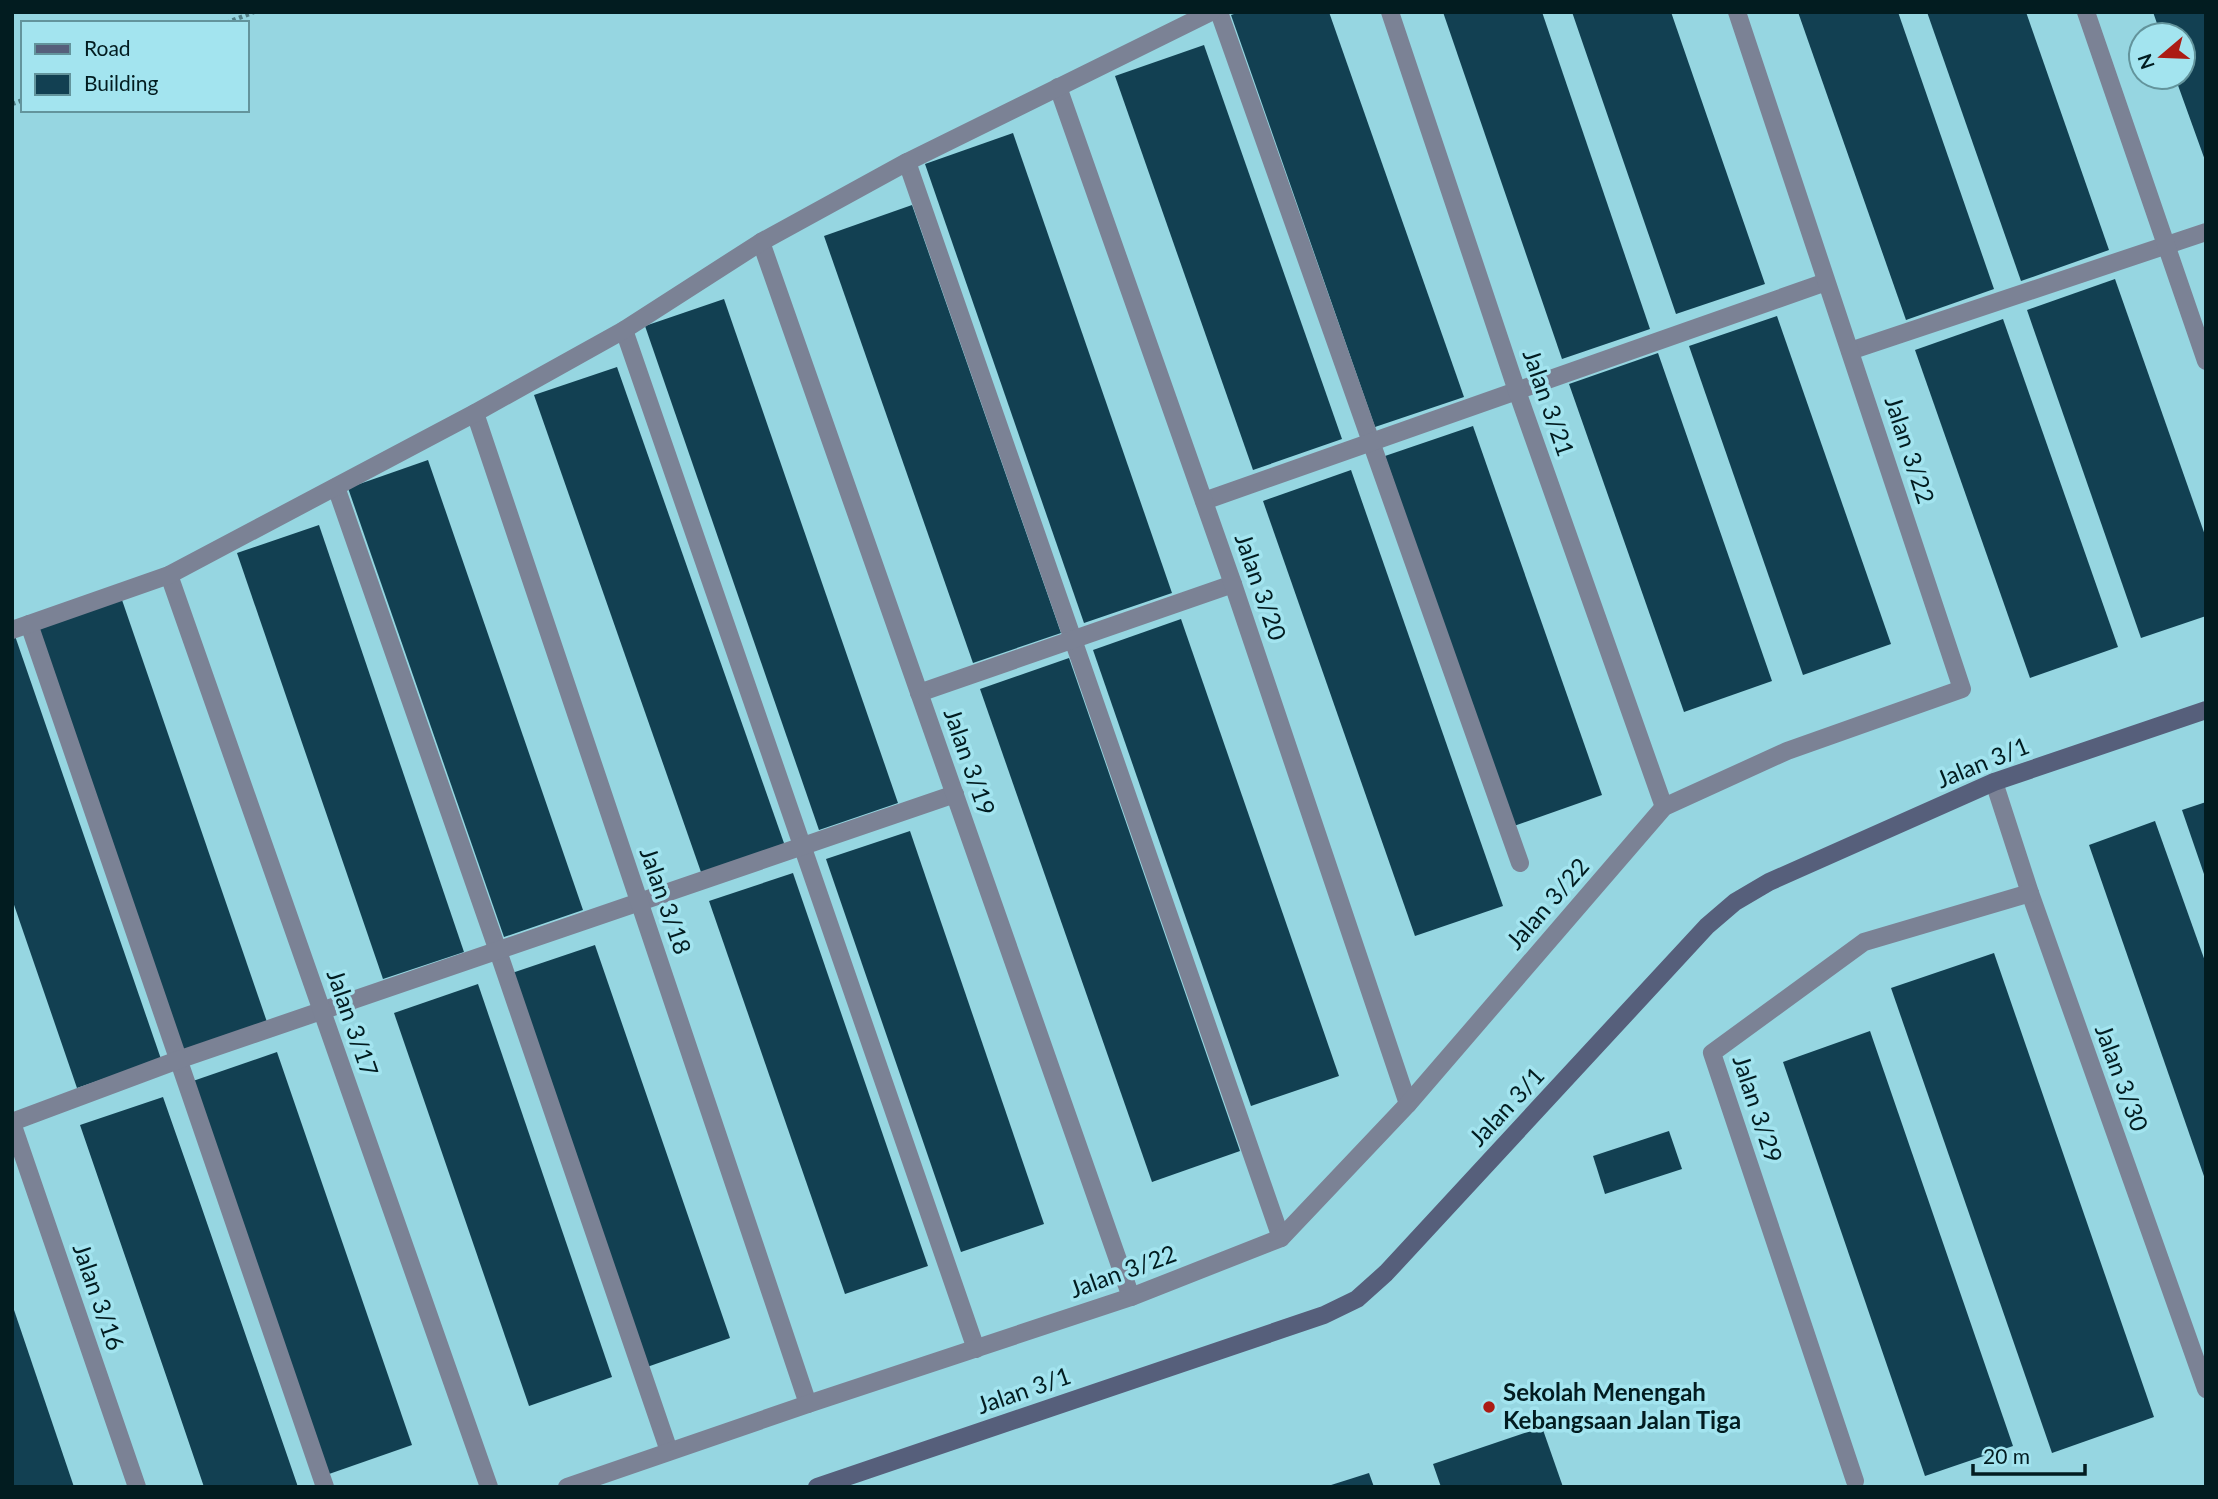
<svg xmlns="http://www.w3.org/2000/svg" width="2218" height="1499" font-family="Lato,sans-serif">
<rect width="100%" height="100%" fill="#96d6e1"/>
<g fill="#124052">
<path d="M1240,12H1329L1464,397L1375,427L1231,15Z"/>
<path d="M1443,12H1542L1650,329L1562,359Z"/>
<path d="M1572,12H1671L1765,284L1676,314Z"/>
<path d="M1798,12H1898L1994,289L1906,320Z"/>
<path d="M1927,12H2026L2109,250L2021,281Z"/>
<path d="M2153,12H2206V163L2175,77H2183V35H2161Z"/>
<path d="M1204,45L1342,439L1253,470L1115,76Z"/>
<path d="M1013,133L1172,593L1084,623L925,164Z"/>
<path d="M912,205L1061,633L973,663L824,236Z"/>
<path d="M2115,279L2206,538V616L2141,638L2027,310Z"/>
<path d="M724,299L898,803L819,830L645,326Z"/>
<path d="M1777,316L1891,644L1803,675L1689,346Z"/>
<path d="M2003,319L2118,647L2030,678L1915,350Z"/>
<path d="M1658,353L1772,681L1684,712L1569,384Z"/>
<path d="M617,367L785,846L702,875L534,395Z"/>
<path d="M1473,426L1602,795L1514,826L1385,456Z"/>
<path d="M428,460L583,910L504,937L348,488Z"/>
<path d="M1351,470L1503,906L1415,936L1263,501Z"/>
<path d="M319,525L464,952L383,979L237,553Z"/>
<path d="M121,597L267,1022L184,1051L38,625Z"/>
<path d="M1181,619L1339,1076L1251,1106L1093,650Z"/>
<path d="M14,633L161,1059L77,1088L12,899V634Z"/>
<path d="M1069,658L1240,1151L1152,1182L980,689Z"/>
<path d="M2206,802V877H2205L2182,810Z"/>
<path d="M2155,821L2206,964L2205,1179L2089,845Z"/>
<path d="M910,831L1044,1224L961,1252L826,859Z"/>
<path d="M793,873L928,1266L845,1294L709,901Z"/>
<path d="M595,945L730,1338L647,1367L512,973Z"/>
<path d="M1994,953L2154,1417L2052,1453L1891,988Z"/>
<path d="M478,984L612,1377L529,1406L394,1013Z"/>
<path d="M1870,1031L2013,1446L1925,1476L1783,1062Z"/>
<path d="M277,1052L412,1445L329,1474L193,1081Z"/>
<path d="M163,1097L197,1194L298,1487H204L170,1387L80,1125Z"/>
<path d="M1669,1131L1682,1169L1605,1194L1593,1156Z"/>
<path d="M12,1307H13L74,1487H12Z"/>
<path d="M1542,1427L1563,1487H1441L1433,1464Z"/>
<path d="M1369,1473L1374,1487H1328V1486Z"/>
</g>
<g fill="none" stroke-linecap="round" stroke-linejoin="round">
<g stroke="#517f87" stroke-width="4.5" stroke-dasharray="3.5 3.5" stroke-linecap="butt">
<path d="M226,23L254,12"/>
<path d="M12,104L23,100"/>
</g>
<g stroke="#7b8295" stroke-width="18">
<path d="M1219,12L1520,863"/>
<path d="M907,162L1281,1238"/>
<path d="M624,330L976,1349"/>
<path d="M1850,351L2206,232"/>
<path d="M336,487L498,951L669,1451"/>
<path d="M1204,501L1826,282"/>
<path d="M29,624L325,1487"/>
<path d="M919,693L1233,584"/>
<path d="M12,1122L178,1060L955,794"/>
</g>
<g stroke="#7b8295" stroke-width="18">
<path d="M1390,12L1517,391L1664,807"/>
<path d="M2086,12L2206,361"/>
<path d="M1058,87L1233,584L1408,1104"/>
<path d="M761,242L1131,1297"/>
<path d="M475,413L808,1404"/>
<path d="M169,575L489,1487"/>
<path d="M12,630L169,575L475,413L624,330L761,242L907,162L1211,12"/>
<path d="M1994,782L2030,893L2206,1389"/>
<path d="M12,1123L137,1487"/>
<path d="M1855,1481L1712,1053L1864,942L2030,893"/>
<path d="M567,1487L808,1404L1131,1297L1281,1238L1408,1104L1664,807L1787,751L1962,689L1737,12"/>
</g>
<path stroke="#565f7b" stroke-width="18" d="M817,1487L1324,1315L1357,1299L1386,1273L1707,926L1735,902L1769,882L1994,782L2206,710"/>
</g>
<circle fill="#ac1b14" stroke="#a3e4ef" stroke-width="2.5" cx="1489" cy="1407" r="7"/>
<g text-anchor="middle" stroke-width="7" stroke-linejoin="round" paint-order="stroke">
<g font-size="24" fill="#021c20" stroke="#a3e4ef">
<text transform="translate(1548 403) rotate(71)" y="8">Jalan 3/21</text>
<text transform="translate(1909 450) rotate(72)" y="8">Jalan 3/22</text>
<text transform="translate(1260 587) rotate(71)" y="8">Jalan 3/20</text>
<text transform="translate(969 762) rotate(71)" y="8">Jalan 3/19</text>
<text transform="translate(1983 763) rotate(-22)" y="8">Jalan 3/1</text>
<text transform="translate(665 901) rotate(71)" y="8">Jalan 3/18</text>
<text transform="translate(1548 904) rotate(-49)" y="8">Jalan 3/22</text>
<text transform="translate(352 1023) rotate(71)" y="8">Jalan 3/17</text>
<text transform="translate(2121 1078) rotate(70)" y="8">Jalan 3/30</text>
<text transform="translate(1507 1107) rotate(-47)" y="8">Jalan 3/1</text>
<text transform="translate(1757 1109) rotate(72)" y="8">Jalan 3/29</text>
<text transform="translate(1123 1272) rotate(-20)" y="8">Jalan 3/22</text>
<text transform="translate(98 1297) rotate(71)" y="8">Jalan 3/16</text>
<text transform="translate(1024 1391) rotate(-19)" y="8">Jalan 3/1</text>
</g>
<g font-size="24" font-weight="bold" fill="#021c20" stroke="#a3e4ef" text-anchor="start">
<text x="1503" y="1401">Sekolah Menengah<tspan x="1503" dy="28">Kebangsaan Jalan Tiga</tspan></text>
</g>
</g>
<rect width="2218" height="1499" fill="none" stroke="#021c20" stroke-width="28"/>
<rect x="21" y="21" width="228" height="91" fill="#a3e4ef" stroke="#63949c" stroke-width="2"/>
<rect x="35" y="44" width="35" height="10" fill="#565f7b" stroke="#63949c" stroke-width="2"/>
<text x="84" y="56" font-size="21" fill="#021c20">Road</text>
<rect x="35" y="74" width="35" height="21" fill="#124052" stroke="#63949c" stroke-width="2"/>
<text x="84" y="91" font-size="21" fill="#021c20">Building</text>
<g transform="translate(2162 56) rotate(251)"><circle r="33" fill="#a3e4ef" stroke="#63949c" stroke-width="2"/>
<path d="M0-5L12 26L0 18L-12 26Z" fill="#ac1b14"/>
<text y="-10" font-size="19" font-weight="bold" text-anchor="middle" fill="#021c20">N</text>
</g>
<path d="M1973 1464v10h112v-10" fill="none" stroke="#021c20" stroke-width="3.5"/>
<text x="1983" y="1464" font-size="21" fill="#021c20" stroke="#a3e4ef" stroke-width="5" paint-order="stroke">20 m</text>
</svg>
